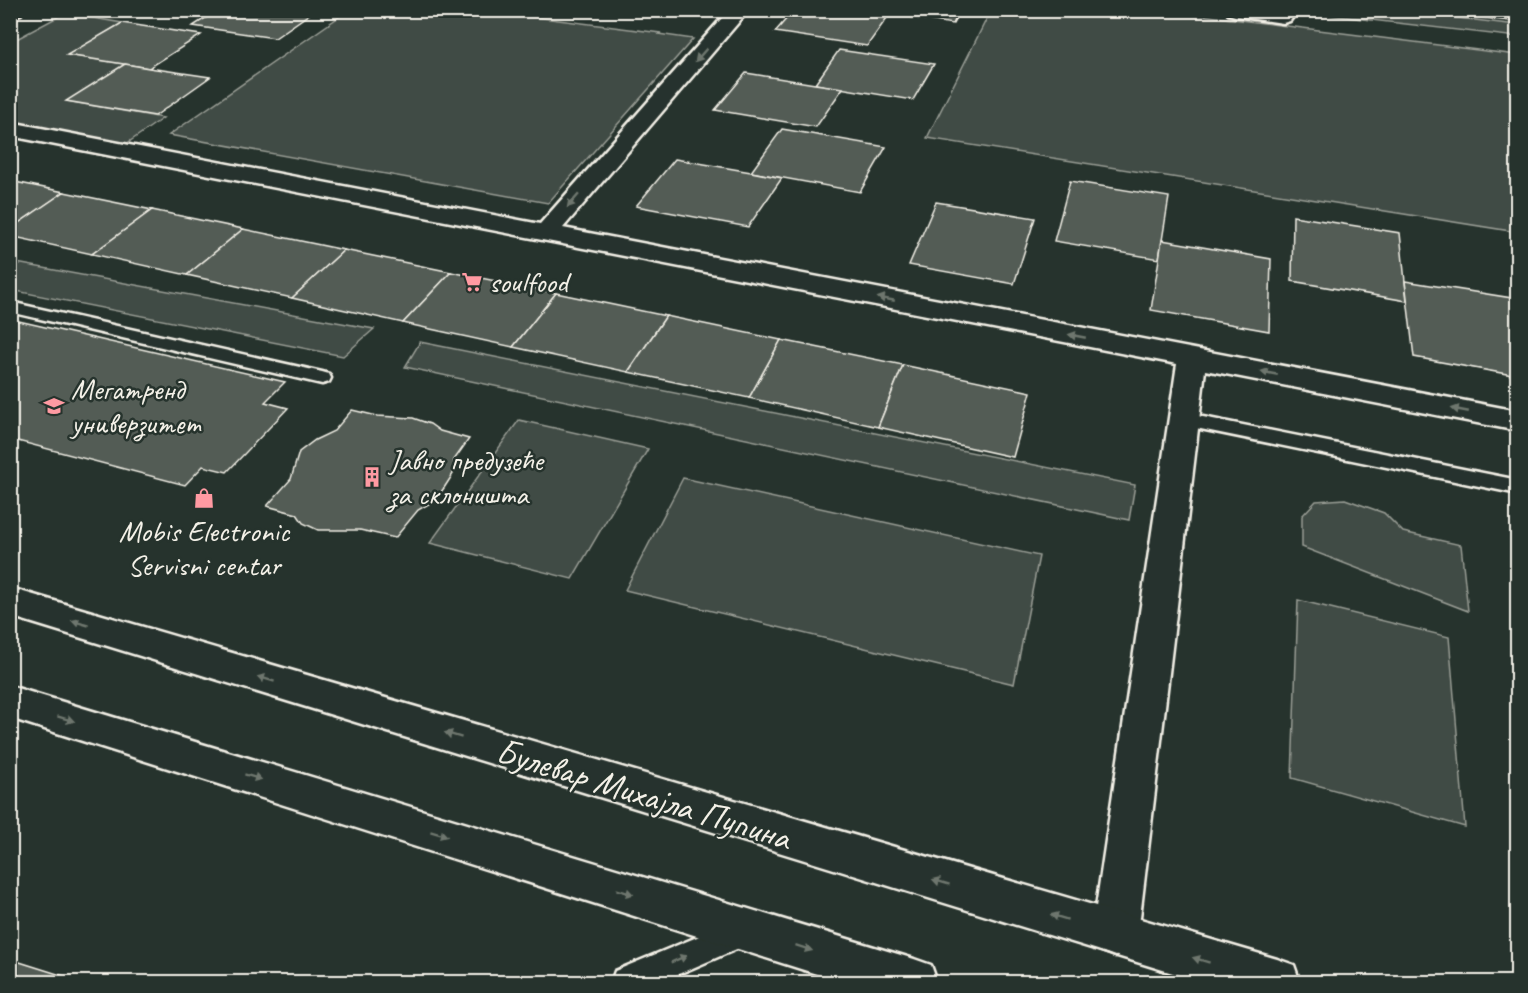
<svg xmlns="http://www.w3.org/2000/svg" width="1528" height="993" font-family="Caveat,sans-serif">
<rect width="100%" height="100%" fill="#26332d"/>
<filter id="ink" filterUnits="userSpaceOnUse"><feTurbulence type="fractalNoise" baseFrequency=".0167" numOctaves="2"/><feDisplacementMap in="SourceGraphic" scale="12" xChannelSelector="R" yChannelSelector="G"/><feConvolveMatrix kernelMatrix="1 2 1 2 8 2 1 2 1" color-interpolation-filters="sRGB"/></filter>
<g filter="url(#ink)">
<g fill="#414b45" stroke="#9a9e96" stroke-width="1.5">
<path d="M349,10L488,11L661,33L658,34L693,39L548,203L169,135Z"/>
<path d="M991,10L1169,11L1517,55V232L927,138Z"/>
<path d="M1294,11H1399L1517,25V37Z"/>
<path d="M65,13L122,23L68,55L125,64L67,101L163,118L126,144L11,122V42Z"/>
<path d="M10,262H11L374,329L343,356L11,290Z"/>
<path d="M420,342L1135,485L1129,520L405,367Z"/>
<path d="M519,420L648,449L572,579L430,543Z"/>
<path d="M683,478L1039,556L1014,684L625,590Z"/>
<path d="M1345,499L1384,513L1403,532L1461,545L1468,611L1302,547V516L1316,501Z"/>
<path d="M1298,600L1449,637L1465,827L1292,778Z"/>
</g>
<g fill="#525c55" stroke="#f4f1e8" stroke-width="1.5">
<path d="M218,10H315L275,38L193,26Z"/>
<path d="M794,10H859L889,15L867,46L775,32Z"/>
<path d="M864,10H960L953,24Z"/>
<path d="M1426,10H1484L1486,18Z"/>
<path d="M1484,10H1518V22L1486,18Z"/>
<path d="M122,23L201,35L149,68L67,55Z"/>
<path d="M839,50L934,64L913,100L815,84Z"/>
<path d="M125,64L149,68L210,77L155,116L66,101Z"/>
<path d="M746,73L815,84L843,88L816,127L715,110Z"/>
<path d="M782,129L886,147L860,192L751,172Z"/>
<path d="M675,159L751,172L782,178L748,227L636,206Z"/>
<path d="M10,181L64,192L10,229Z"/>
<path d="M1070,181L1169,197L1159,259L1054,241Z"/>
<path d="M64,192L152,210L92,254L10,236V229Z"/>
<path d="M936,202L1035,218L1014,284L909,265Z"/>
<path d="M152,210L243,229L187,275L92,254Z"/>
<path d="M1293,216L1400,233L1407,301L1292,281Z"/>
<path d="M243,229L344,250L292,298L187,275Z"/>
<path d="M1162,240L1271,259L1269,331L1151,310Z"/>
<path d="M344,250L451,272L403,323L292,298Z"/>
<path d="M451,272L556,293L513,347L403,323Z"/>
<path d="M1405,281L1518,299V376L1414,357Z"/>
<path d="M556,293L666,316L628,372L513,347Z"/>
<path d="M666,316L781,340L749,398L628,372Z"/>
<path d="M10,319L285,382L265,402L288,408L227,472L203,466L185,485L10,439Z"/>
<path d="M781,340L903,365L878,427L749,398Z"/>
<path d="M903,365L1031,392L1013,457L878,427Z"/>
<path d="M352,410L377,416L413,418L430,424L440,431L469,439L454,460L453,474L444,488L434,501L418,510L395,538L360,530H318L303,523L297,514L267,506L291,479L299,452L315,440L334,431Z"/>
<path d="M10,959L83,982H10Z"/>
</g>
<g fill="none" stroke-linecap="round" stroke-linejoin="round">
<g stroke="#f4f1e8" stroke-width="5">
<g id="lane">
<path d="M10,302L322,372L329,374L331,378L329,382L322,384L10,312Z"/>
<path d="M1183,413L1518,480V494L1176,424L1173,419L1176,414Z"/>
<path d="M743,918L753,922L757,932L753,942L660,982H611L615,971Z"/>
</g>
</g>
<g stroke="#f4f1e8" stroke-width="5">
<g id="street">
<path d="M729,10H749L563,228L1518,411V431L1205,370L1138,934L1131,950L1115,956L1099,950L1092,934L1177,364L10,136V122L540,224Z"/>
<path d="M1226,10H1278L1290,13L1293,17L1290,21L1283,23L1235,16L1228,14Z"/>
</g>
</g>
<g stroke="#f4f1e8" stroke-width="5">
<g id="secondary">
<path d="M10,10H23L21,14L10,18Z"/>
<path d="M10,588L1277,959L1294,965L1300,982H1202L10,616Z"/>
<path d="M10,686L914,959L931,965L937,982H842L10,718Z"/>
</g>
</g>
<use href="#lane" fill="#26332d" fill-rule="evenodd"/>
<use href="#street" fill="#26332d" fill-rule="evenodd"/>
<use href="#secondary" fill="#26332d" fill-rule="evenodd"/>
</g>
<defs><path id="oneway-solid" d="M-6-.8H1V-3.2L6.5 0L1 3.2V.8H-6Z" transform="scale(1.5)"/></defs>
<g fill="#6e766e">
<use href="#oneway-solid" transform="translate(701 55) rotate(131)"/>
<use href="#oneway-solid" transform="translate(573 201) rotate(131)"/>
<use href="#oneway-solid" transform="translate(886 299) rotate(-169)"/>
<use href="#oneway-solid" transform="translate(1077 336) rotate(-169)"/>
<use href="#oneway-solid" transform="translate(1269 373) rotate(-169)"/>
<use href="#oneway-solid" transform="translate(1460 410) rotate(-169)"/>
<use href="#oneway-solid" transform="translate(80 623) rotate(-163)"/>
<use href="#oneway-solid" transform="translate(266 679) rotate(-163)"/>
<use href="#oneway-solid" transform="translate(66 719) rotate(17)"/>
<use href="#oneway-solid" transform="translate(453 735) rotate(-163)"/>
<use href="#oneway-solid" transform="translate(253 777) rotate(17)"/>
<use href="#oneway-solid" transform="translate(439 834) rotate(17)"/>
<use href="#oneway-solid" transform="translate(941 882) rotate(-163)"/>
<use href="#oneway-solid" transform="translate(625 892) rotate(17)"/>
<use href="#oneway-solid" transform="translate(1059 917) rotate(-163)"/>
<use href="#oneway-solid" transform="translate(804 948) rotate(18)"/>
<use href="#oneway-solid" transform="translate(679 959) rotate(-23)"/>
<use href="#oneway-solid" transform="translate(1201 960) rotate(-163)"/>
</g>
</g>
<defs>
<g id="supermarket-bare" transform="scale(1.62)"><path d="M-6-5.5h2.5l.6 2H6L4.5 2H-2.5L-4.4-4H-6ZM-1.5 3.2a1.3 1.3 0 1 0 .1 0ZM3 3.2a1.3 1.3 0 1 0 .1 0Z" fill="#ff9aa2" stroke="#26332d" stroke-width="2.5" paint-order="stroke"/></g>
<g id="university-bare" transform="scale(1.62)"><path d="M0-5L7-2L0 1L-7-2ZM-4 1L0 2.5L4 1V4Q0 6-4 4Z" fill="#ff9aa2" stroke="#26332d" stroke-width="2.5" paint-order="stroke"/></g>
<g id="building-bare" transform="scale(1.62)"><path d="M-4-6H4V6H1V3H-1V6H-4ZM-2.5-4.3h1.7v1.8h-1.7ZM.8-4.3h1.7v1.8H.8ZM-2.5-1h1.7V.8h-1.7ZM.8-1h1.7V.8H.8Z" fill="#ff9aa2" stroke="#26332d" stroke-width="2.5" paint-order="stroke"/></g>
<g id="shop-bare" transform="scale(1.62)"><path d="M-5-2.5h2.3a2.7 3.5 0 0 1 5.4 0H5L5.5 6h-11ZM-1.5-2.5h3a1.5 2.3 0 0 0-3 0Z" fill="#ff9aa2" stroke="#26332d" stroke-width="2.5" paint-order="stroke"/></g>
</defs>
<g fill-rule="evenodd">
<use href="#supermarket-bare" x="472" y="282"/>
<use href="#university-bare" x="54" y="406"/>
<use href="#building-bare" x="372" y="477"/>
<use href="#shop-bare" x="204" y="498"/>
</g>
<g text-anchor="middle" stroke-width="5" stroke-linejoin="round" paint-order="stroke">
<g font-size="30" fill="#f4f1e8" stroke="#26332d" text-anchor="start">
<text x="489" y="292">soulfood</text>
<text x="71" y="399">Мегатренд<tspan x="71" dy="34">универзитет</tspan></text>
<text x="389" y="470">Јавно предузеће<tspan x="389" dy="34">за склоништа</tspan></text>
<text x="204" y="541" text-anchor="middle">Mobis Electronic<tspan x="204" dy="34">Servisni centar</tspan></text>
</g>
<g font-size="36" fill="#f4f1e8" stroke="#26332d">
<text transform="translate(644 793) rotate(17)" y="13">Булевар Михајла Пупина</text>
</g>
</g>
<rect width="1528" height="993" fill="none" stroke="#26332d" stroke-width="36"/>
<rect x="18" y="18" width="1492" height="957" fill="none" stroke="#f4f1e8" stroke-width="2" filter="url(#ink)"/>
</svg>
